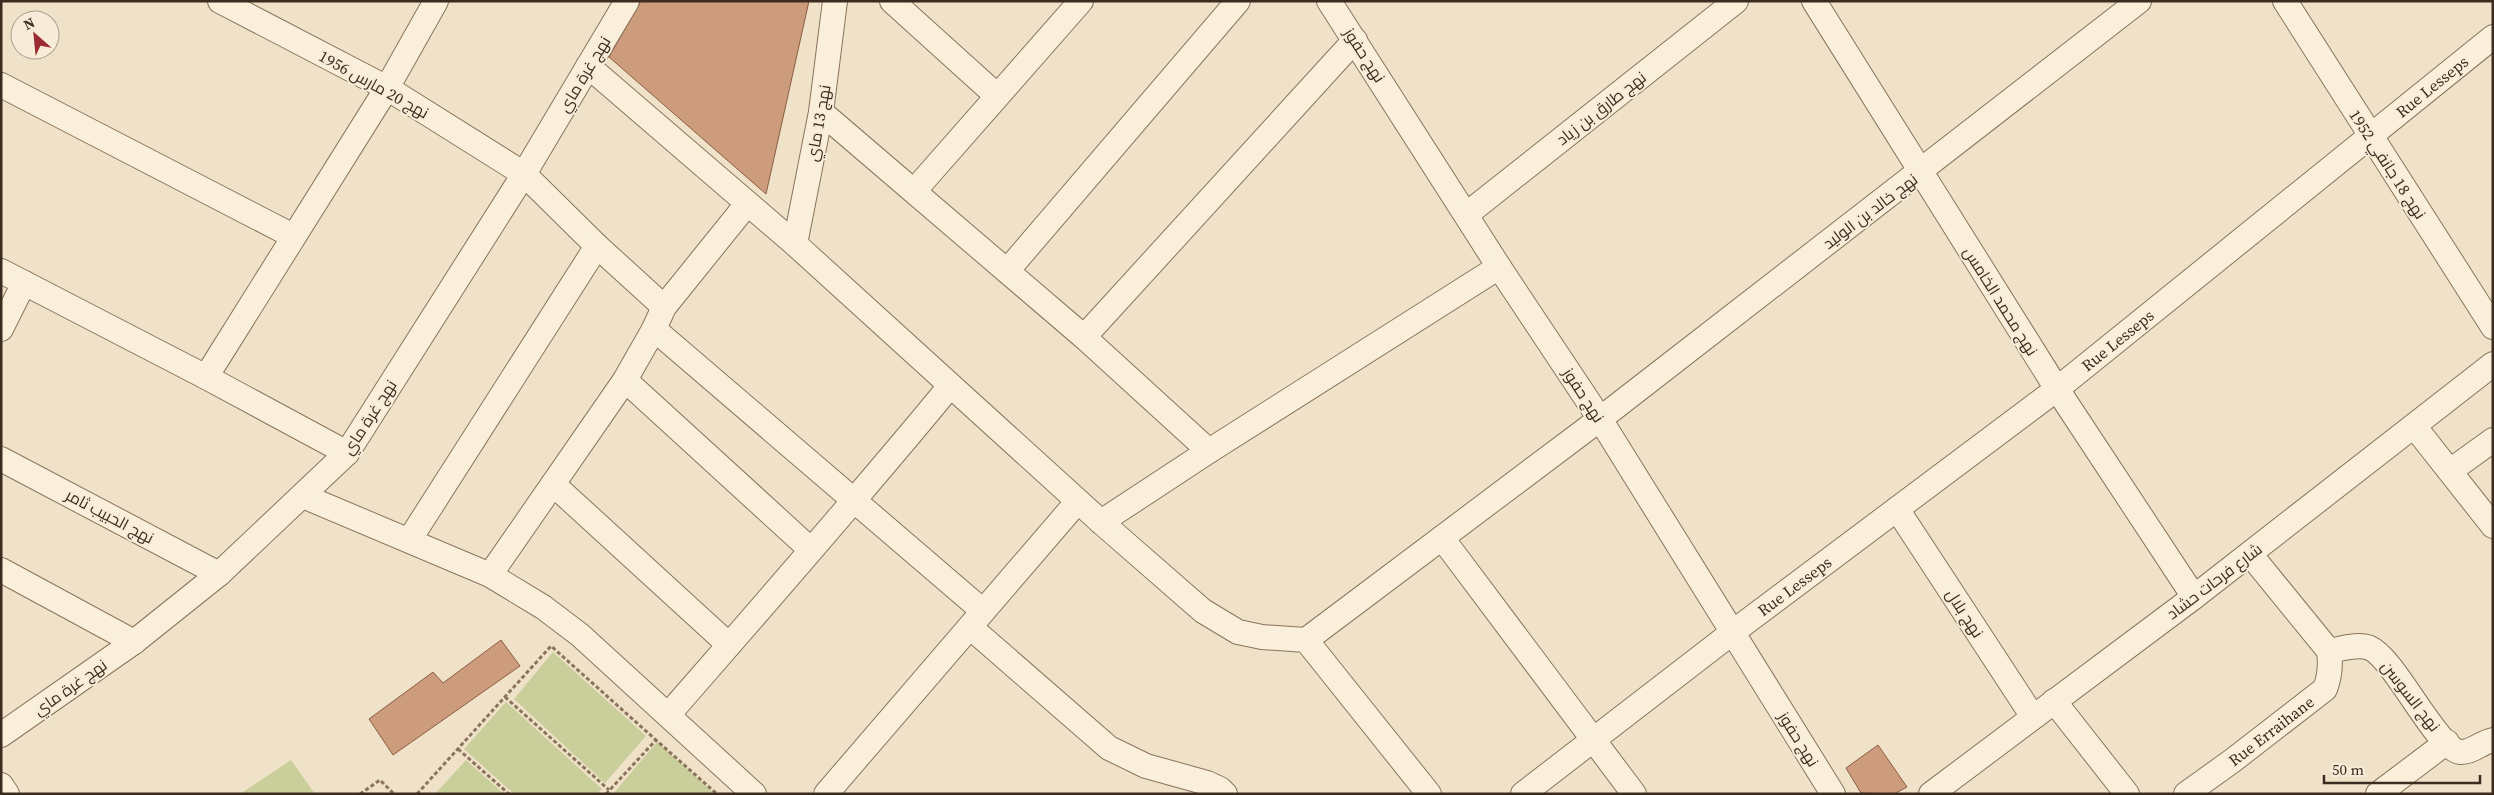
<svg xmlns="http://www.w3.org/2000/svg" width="2494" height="795" font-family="'Source Serif 4',Cairo,serif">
<rect width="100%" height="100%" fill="#efe2c8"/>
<g fill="#c9ce9b">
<path d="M553,652L646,736L605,783L514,699Z"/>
<path d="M506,702L602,789L597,794H514L464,749Z"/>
<path d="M657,742L715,794H613Z"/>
<path d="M291,760L315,794H240Z"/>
<path d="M466,760L504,794H435Z"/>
</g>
<g fill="#cd9c7d" stroke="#8b5c42">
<path d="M641,1H809L766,194L609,57Z"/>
<path d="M501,640L520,666L393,755L369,719L433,672L443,683Z"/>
<path d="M1878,745L1907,787L1894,794L1861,793L1846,768Z"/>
</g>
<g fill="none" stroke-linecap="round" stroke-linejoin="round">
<g stroke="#8b745c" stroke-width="26">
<g id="minor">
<path d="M220,1L387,88L524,174L597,246L664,307"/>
<path d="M892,1L996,95"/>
<path d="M1329,1L1499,267L1600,419L1833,794"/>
<path d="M1814,1L2057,389L2194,597"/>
<path d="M2285,1L2493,327"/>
<path d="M588,66L795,244L1101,522L1203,611L1238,632L1262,637L1306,640L1429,794"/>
<path d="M1,85L293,236"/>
<path d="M821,112L1084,337L1209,451"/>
<path d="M915,190L1081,1"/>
<path d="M1467,214L1736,1"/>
<path d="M795,244L821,112L835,1"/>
<path d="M1,271L206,377L347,453"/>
<path d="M1007,271L1238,1"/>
<path d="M1,329L24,283"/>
<path d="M654,329L983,611"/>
<path d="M1084,337L1355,40"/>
<path d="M206,377L387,88L436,1"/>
<path d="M625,380L810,549"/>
<path d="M2414,426L2493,526"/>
<path d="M1,459L219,574"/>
<path d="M2450,471L2493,440"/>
<path d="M553,484L729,645"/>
<path d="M303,496L490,575L543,607L580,635L754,794"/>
<path d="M1897,509L2033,717"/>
<path d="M1101,522L1209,451L1499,267"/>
<path d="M1442,538L1634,794"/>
<path d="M410,539L597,246"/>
<path d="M2250,554L2329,651C2341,649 2358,643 2370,648C2395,659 2436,748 2460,752C2471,753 2482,742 2493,740"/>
<path d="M1,570L134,642"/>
<path d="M490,575L625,380L654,329L664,307L747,204"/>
<path d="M970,627L1109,748L1146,766L1207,783L1220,789L1225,794"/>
<path d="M1306,640L1600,419L2139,1"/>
<path d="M2054,701L2127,794"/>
<path d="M668,715C763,606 858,498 950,386"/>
<path d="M1,735L134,642L219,574L347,453L524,174L627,1"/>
<path d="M1,785L7,794"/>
<path d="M826,794L1078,501"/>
<path id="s1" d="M1523,794L1733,632L2057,389L2493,37"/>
<path d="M1931,794L2194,597L2493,364"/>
<path id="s2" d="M2186,794L2232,761L2325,689C2330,676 2331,665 2329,651"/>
<path d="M2378,794L2447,742"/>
</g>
</g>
<g stroke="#8b745c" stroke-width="3" stroke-dasharray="4 2.5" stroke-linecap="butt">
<path d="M505,697L609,790"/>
<path d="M458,749L509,794"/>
<path d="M360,794L380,780L394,794"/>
<path d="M417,794L551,646L656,740"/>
<path d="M606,794L656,740L717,794"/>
</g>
<use href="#minor" stroke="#f9efdb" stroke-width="24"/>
</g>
<g text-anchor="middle" stroke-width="4" stroke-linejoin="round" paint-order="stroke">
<g font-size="16" fill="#3c2c20" stroke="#f6ecd7">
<text transform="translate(1365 55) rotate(57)" y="6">نهج حفوز</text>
<text transform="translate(584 74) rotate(-59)" y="6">نهج غرة ماي</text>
<text transform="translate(374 84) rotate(29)" y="6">نهج 20 مارس 1956</text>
<text dy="6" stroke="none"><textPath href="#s1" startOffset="1152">Rue Lesseps</textPath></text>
<text transform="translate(1601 108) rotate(-38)" y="6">نهج طارق بن زياد</text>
<text transform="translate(818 123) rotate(-80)" y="6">نهج 13 ماي</text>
<text transform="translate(2388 164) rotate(57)" y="6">نهج 18 جانفي 1952</text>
<text transform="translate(1870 211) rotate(-37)" y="6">نهج خالد بن الوليد</text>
<text transform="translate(2001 301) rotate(58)" y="6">نهج محمد الخامس</text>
<text dy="6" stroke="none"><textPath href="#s1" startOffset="748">Rue Lesseps</textPath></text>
<text transform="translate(1584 395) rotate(57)" y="6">نهج حفوز</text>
<text transform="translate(369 417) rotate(-57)" y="6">نهج غرة ماي</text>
<text transform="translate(110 516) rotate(28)" y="6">نهج الحبيب ثامر</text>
<text transform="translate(2214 581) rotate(-37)" y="6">شارع فرحات حشاد</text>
<text dy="6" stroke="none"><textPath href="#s1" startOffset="342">Rue Lesseps</textPath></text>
<text transform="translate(1965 613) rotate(57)" y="6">نهج بلال</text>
<text transform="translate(70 687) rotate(-35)" y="6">نهج غرة ماي</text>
<text transform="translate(2411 696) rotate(52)" y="6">نهج السوسن</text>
<text dy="6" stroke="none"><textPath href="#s2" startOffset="106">Rue Erraihane</textPath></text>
<text transform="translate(1799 739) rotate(58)" y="6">نهج حفوز</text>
</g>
</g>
<rect width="2494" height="795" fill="none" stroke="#3c2c20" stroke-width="5"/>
<g transform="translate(35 35) rotate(333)"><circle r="24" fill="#f6ecd7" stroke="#ac9f8e"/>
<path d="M0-4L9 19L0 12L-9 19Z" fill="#9b2b30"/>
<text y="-8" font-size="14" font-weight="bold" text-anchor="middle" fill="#3c2c20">N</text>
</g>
<path d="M2324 775v8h156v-8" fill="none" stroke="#3c2c20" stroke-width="2.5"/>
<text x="2332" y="775" font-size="15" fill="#3c2c20" stroke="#f6ecd7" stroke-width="4" paint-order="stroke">50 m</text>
</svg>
